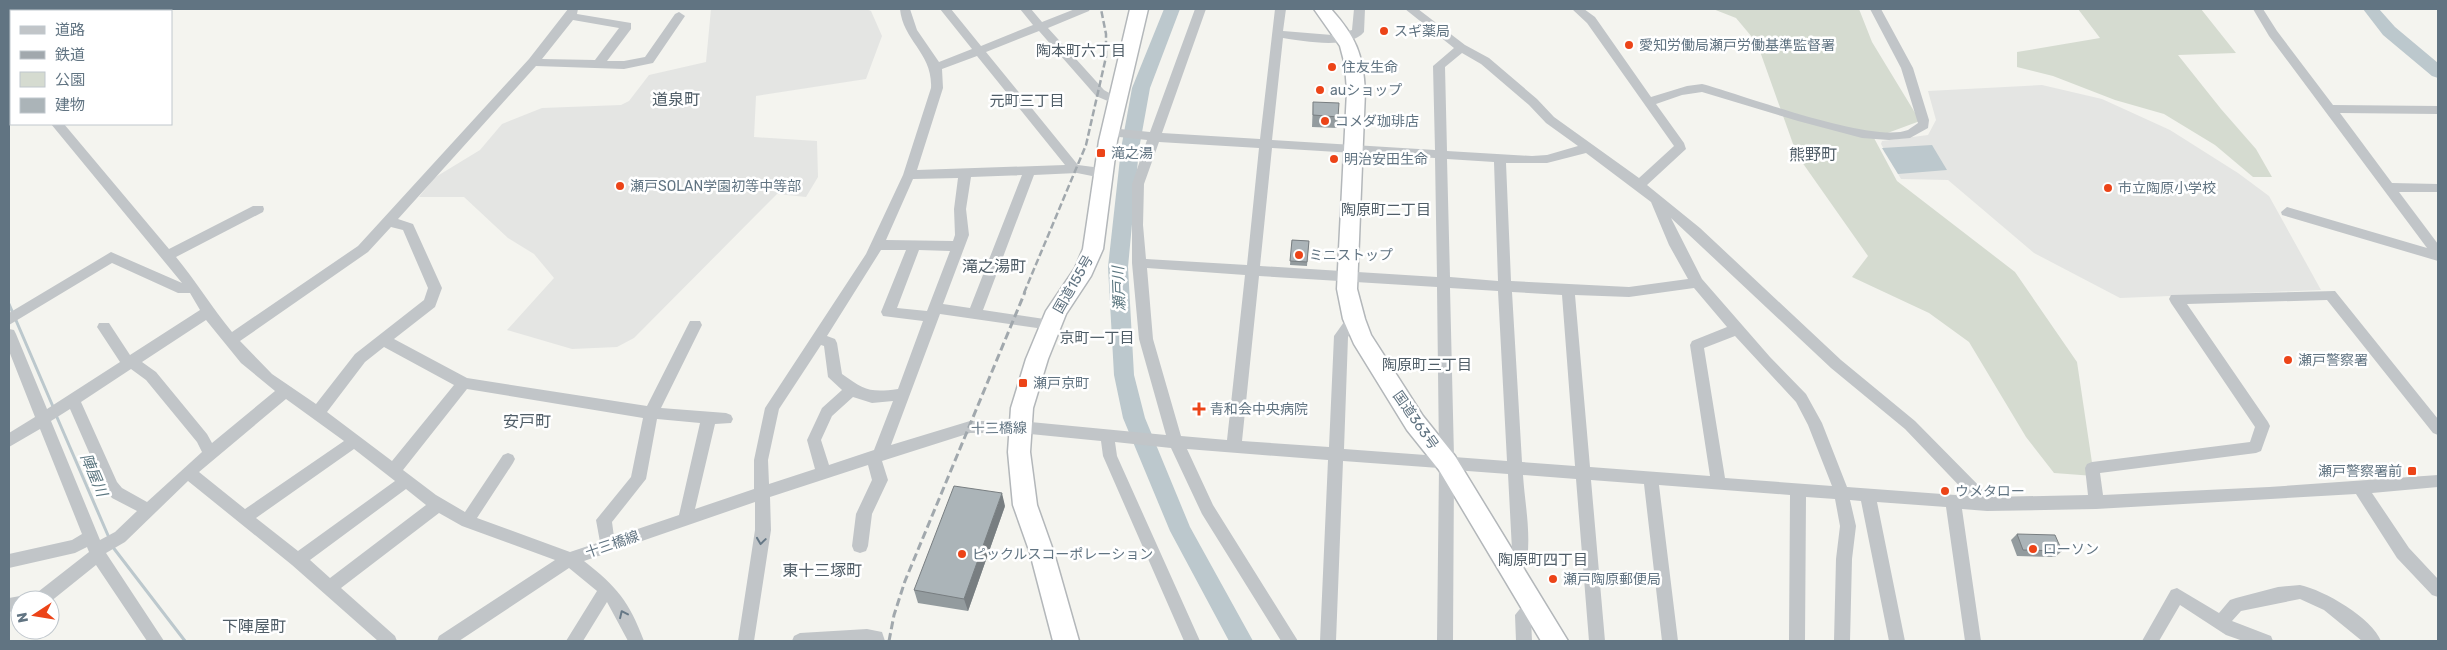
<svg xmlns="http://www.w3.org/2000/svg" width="2447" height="650" font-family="Rubik,'Noto Sans JP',sans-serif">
<rect width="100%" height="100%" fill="#f4f4ef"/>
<g fill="#e4e5e3">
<path d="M711,9H866L871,11L882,36L866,79L756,96L754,137L817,141L818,177L806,197L777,194L634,338L617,347L572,349L507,330L554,278L534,254L508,238L464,197H419L434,178L480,150L502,124L542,108L621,105L629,101L649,75L706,62Z"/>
<path d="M2042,85L2102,99L2170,130L2238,173L2269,196L2321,290L2120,298L2034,253L1948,180L1901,179L1881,144L1882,141L1928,135L1936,120L1928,91Z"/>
</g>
<g fill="#d5dbd0">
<path d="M1713,9H1859L1872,42L1920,121L1874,138L1897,181L2015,272L2077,362L2094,476L2054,473L2026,437L1969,342L1929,313L1852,277L1868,256L1797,155L1757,43L1736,18Z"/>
<path d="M2078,9H2201L2236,53L2178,55L2221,109L2256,149L2272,177H2253L2215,145L2164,114L2115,100L2053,76L2017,67V52L2100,38Z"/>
</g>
<path fill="#bcc8cd" d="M1932,145L1947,170L1898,174L1882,148Z"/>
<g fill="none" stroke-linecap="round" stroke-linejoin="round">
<g stroke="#bcc8cd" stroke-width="3">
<path d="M9,304L54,409"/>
<path d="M56,415L110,540"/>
<path d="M112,546L185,641"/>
</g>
<g fill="#bcc8cd" fill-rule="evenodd">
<path d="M1164,9H1180L1150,88L1139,149L1128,267L1134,375L1145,418L1190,527L1253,641H1229L1170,531L1123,418L1114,375L1108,267L1121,149L1132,88Z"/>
<path d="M2363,9H2379L2395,27L2438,63V78L2432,76L2383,35Z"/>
</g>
<g stroke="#b3b7ba" stroke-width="3">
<g id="highway">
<path d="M1130,9H1148L1117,141L1103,249L1091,276L1066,314L1048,359L1033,408L1030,452L1037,505L1054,553L1079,641H1053L1030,553L1013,505L1008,452L1011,408L1026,359L1046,311L1075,268L1083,249L1099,141Z"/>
<path d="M1314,9H1331C1356,37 1363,54 1365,91L1357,289L1365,319L1371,335L1423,416L1455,456L1568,641H1541L1439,470L1407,430L1354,344L1343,319L1337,289L1347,91L1345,65L1340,46Z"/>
</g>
</g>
<g fill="#c1c5c8" fill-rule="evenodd">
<path d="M568,9H578L577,14L631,23V29L607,61H624L645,57L675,14L679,12L685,16L653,63L624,69L536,66L398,219L413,224L442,288L435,307L394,339L467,378L647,406L690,321H700L702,325L661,408L726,413L731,415L733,419L731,423L715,424L695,509L754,489V460L765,408L866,254L903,175L931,88C933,53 903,41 900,9H910L917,30L939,62L972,49L940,9H951L981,46L1033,25L1020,9H1031L1042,22L1075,9H1090L1089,11L1048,28L1104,90L1123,101L1117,105L1096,96L1039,31L986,52L1078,165L1101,168L1108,174L1102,178L1077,173L1034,175L983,310L1051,320L1056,321L1058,325L1056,329L1051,330L940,314L891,445L970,421H1020L1166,435L1139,339L1132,263V184L1147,140L1110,136L1104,132L1110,128L1150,132L1195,9H1206L1162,133L1260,139L1275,9H1286L1283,31L1332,35L1352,30L1354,9H1365L1364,32C1349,50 1303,41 1283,38L1272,140L1435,150L1433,66L1454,48L1405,9H1418L1465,45L1489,58L1537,99L1554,117L1639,178L1674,146L1587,23L1572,9H1584L1595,17L1651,97L1687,86L1702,84C1744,95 1872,144 1908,130C1911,128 1915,125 1918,123L1917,120L1901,68L1870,9H1881L1913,68L1929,120L1928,128L1910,138L1889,140L1862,138L1798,121L1702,92L1682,95L1656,104L1684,143L1686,149L1647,185L1700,228L1841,360L1915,421L1990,497L2088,495L2085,468L2087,464L2092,462L2250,442L2255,427L2171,303L2169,299L2171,295L2335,291L2438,419V435L2433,433L2327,300L2187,304L2268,422L2270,426L2261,451L2256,453L2100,473L2103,495L2269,487L2438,475V487L2372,493L2409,548L2438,579V597L2432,595L2397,558L2356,494L2096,509L1987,511L1962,509L1981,641H1965L1946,507L1877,502L1905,641H1889L1861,501L1850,500L1856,526L1852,559L1850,641H1834L1836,559L1840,526L1835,499L1806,497L1805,641H1789L1790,495L1659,485L1678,641H1662L1644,484L1591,480L1605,641H1589L1576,479L1523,475C1525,508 1535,550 1521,581L1515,583L1509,581L1507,576L1512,550L1508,474L1454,470L1453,641H1437L1439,468L1343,461L1336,641H1320L1328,460L1187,449L1213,505L1298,641H1281L1202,514L1171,448L1115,442L1117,456L1200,641H1184L1103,456L1101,441L1020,433H970L882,461L888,480L872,514L868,546L866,551L860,553L854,551L852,546L856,514L872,480L868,465L770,497L771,530L754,641H738L755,530V502L584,561C617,587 629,601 644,641H628L607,602L583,641H566L597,591L569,568L459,641H437L439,636L555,560L462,526L439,513L341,588L395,636L397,641H378L292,565L188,481L125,542L106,553L164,641H147L96,565L50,602L32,600L34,595L89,552L87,547L75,553L9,568V554L72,540L82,534L40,429L9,447V433L35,417L9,351V329L14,330L16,334L47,409L120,362L97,327L99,323H109L130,355L200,310L190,293H178L112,263L9,325V313L111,252L182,283L51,124H64L169,249L253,206H263L264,209L263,212L176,257C196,281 212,308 232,332L358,246L529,59ZM573,20L619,28L595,60L542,59ZM1462,53L1481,64L1529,105L1546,123L1578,146L1547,155L1532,156L1447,151L1445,67ZM977,56L1065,165L917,170L943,88L942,69ZM1159,142L1259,148L1247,265L1146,259L1143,225L1144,184ZM1272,148L1435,158L1437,277L1260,266ZM1586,153L1651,202L1669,245L1688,279L1629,287L1511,281L1506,163H1547ZM1447,159L1494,162L1498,281L1450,277ZM1022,175L970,308L943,304L969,235L966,209L971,177ZM958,178L954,209L955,235L953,241L886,240L913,179ZM1671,218L1831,368L1905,429L1969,496L1847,487L1822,423L1806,394L1770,357L1702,279ZM391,227L403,230L428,288L424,300L355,354L316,404L272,374L240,341L368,252ZM881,250H906L881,312L883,316L923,321L898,389C870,393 864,390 842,374L837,343L835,339L827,336ZM919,250L950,251L927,311L897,308ZM1147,268L1245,275L1227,440L1181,436L1153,339ZM1259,276L1437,287L1439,456L1344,449L1348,337L1361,319L1359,315H1349L1334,336L1329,447L1242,441ZM1450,288L1498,291L1507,461L1454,457ZM1694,288L1727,327L1692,341L1690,345L1710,476L1590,467L1575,295L1629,297ZM1512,292L1562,295L1575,466L1522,462ZM206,320L241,363L275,391L212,443L207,434L156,372L142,362ZM1735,336L1796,402L1808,425L1832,486L1725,478L1704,348ZM821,345L824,346L828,377L842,390L822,408L807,440L815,469L769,484L768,460L779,409ZM384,347L454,385L392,461L327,412L365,362ZM131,369L146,380L197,442L202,452L147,502L122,488L117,482L81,402ZM467,389L643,418L631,477L596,520L600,542L570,552L477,518L513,463L515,459L513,455L508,453L503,455L465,512L436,495L403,470ZM853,397L872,403L893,401L874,450L829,465L821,440L832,416ZM286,399L344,441L245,509L199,472ZM70,409L106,491L112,498L137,511L115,532L100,540L51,421ZM657,419L700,423L679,515L614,537L612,522L646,479ZM354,449L395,481L298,551L256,518ZM406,489L426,505L330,578L310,560Z"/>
<path d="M2253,9H2263L2277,31L2333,105L2438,106V114L2340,113L2392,183L2438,184V192H2399L2438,244V261L2282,215L2281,212L2287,207L2427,248L2269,36Z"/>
<path d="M9,51L11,52V63L9,62Z"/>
<path d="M2300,585C2324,590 2372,618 2381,641H2362L2324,610L2300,599L2241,611L2232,621L2271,636L2273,641H2243L2226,635L2180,605L2159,641H2142L2171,590L2177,588L2219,613L2230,600L2236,598L2278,587Z"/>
<path d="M20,596L27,600H20V610L9,612V598Z"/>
<path d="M1533,598L1539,600L1541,605L1531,618L1532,641H1516L1515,615L1527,600Z"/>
<path d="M867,629L882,632L885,641H792L794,636L800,633Z"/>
</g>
<use href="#highway" fill="#fff" fill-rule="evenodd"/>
<path stroke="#a1a8ad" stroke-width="2.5" stroke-dasharray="7 3" stroke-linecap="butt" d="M1024,293L1086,145L1106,57V34L1101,9"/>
<path stroke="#a1a8ad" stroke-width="3" stroke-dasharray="8 4" stroke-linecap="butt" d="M889,641L894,615L905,581L1025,292"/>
</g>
<g fill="#939b9e">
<path d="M1313,102L1338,117L1337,128L1312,127Z"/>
<path d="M1292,240L1309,241L1307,266L1290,265Z"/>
<path d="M1005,506L968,611L918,603L914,590Z"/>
<path d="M2017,534L2062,551L2055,557L2017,556L2011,540Z"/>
</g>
<path fill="#787e81" d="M1002,493L1005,506L968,611L964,599Z"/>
<g fill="#abb4b8" stroke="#787e81">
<path d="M1313,102L1339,103L1338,117L1313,115Z"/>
<path d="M1292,240L1309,241L1307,262L1290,261Z"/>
<path d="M954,486L1002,493L964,599L914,590Z"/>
<path d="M2017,534L2055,535L2062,551L2023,550Z"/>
</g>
<defs><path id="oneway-chevron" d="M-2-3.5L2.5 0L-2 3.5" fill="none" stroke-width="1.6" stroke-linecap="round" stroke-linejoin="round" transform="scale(1.25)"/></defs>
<g stroke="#667886">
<use href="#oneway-chevron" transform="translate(761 541) rotate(98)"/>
<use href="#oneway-chevron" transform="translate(623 614) rotate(-115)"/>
</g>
<g fill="#ec4418" stroke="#fff" stroke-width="2">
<circle cx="1384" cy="31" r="5"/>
<circle cx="1629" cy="45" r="5"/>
<circle cx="1332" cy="67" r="5"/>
<circle cx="1320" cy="90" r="5"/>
<circle cx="1325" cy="121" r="5"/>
<rect x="1096" y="148" width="10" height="10" rx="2.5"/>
<circle cx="1334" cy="159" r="5"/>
<circle cx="620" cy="186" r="5"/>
<circle cx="2108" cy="188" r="5"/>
<circle cx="1299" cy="255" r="5"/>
<circle cx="2288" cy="360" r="5"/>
<rect x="1018" y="378" width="10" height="10" rx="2.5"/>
<path d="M1196.5 401.5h5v5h5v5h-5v5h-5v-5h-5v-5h5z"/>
<rect x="2407" y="466" width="10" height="10" rx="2.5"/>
<circle cx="1945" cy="491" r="5"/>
<circle cx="2033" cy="549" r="5"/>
<circle cx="962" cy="554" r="5"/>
<circle cx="1553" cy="579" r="5"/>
</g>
<g text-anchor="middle" stroke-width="5" stroke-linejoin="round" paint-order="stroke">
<g font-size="14" fill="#617482" stroke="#fff" text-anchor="start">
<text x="1394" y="36">スギ薬局</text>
<text x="1639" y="50">愛知労働局瀬戸労働基準監督署</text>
<text x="1342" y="72">住友生命</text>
<text x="1330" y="95">auショップ</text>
<text x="1335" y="126">コメダ珈琲店</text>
<text x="1111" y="158">滝之湯</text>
<text x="1344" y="164">明治安田生命</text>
<text x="630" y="191">瀬戸SOLAN学園初等中等部</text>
<text x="2118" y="193">市立陶原小学校</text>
<text x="1309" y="260">ミニストップ</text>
<text x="2298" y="365">瀬戸警察署</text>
<text x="1033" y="388">瀬戸京町</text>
<text x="1210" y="414">青和会中央病院</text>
<text x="2402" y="476" text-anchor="end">瀬戸警察署前</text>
<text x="1955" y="496">ウメタロー</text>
<text x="2043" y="554">ローソン</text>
<text x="972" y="559">ピックルスコーポレーション</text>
<text x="1563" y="584">瀬戸陶原郵便局</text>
</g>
<g font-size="14" fill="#617482" stroke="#fff">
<text transform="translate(1073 284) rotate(-60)" y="5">国道155号</text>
<text transform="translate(1416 420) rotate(55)" y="5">国道363号</text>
<text transform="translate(999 428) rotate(-1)" y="5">十三橋線</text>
<text transform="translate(612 544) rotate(-19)" y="5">十三橋線</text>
</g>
<g font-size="15" fill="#4f5d67" stroke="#fff">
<text x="1081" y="56">陶本町六丁目</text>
<text x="1027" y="106">元町三丁目</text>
<text x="1386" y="215">陶原町二丁目</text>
<text x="1097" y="343">京町一丁目</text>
<text x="1427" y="370">陶原町三丁目</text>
<text x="1543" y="565">陶原町四丁目</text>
</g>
<g font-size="15" font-style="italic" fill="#5c7780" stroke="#fff">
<text transform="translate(1119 289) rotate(-92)" y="5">瀬戸川</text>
<text transform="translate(94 475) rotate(67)" y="5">陣屋川</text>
</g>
<g font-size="16" fill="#4f5d67" stroke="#fff">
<text x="676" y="105">道泉町</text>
<text x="1813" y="160">熊野町</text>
<text x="994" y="272">滝之湯町</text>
<text x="527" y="427">安戸町</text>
<text x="822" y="576">東十三塚町</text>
<text x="254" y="632">下陣屋町</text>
</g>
</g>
<rect width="2447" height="650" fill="none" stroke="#617482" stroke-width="20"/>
<rect x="10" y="10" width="162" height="115" fill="#ffffff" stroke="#c0c7cd"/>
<rect x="20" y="26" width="25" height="8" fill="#c1c5c8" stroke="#c0c7cd"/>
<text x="55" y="35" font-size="15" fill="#617482">道路</text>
<rect x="20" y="51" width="25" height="8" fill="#a1a8ad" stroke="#c0c7cd"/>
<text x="55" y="60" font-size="15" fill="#617482">鉄道</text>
<rect x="20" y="72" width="25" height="15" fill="#d5dbd0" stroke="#c0c7cd"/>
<text x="55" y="85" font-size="15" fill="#617482">公園</text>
<rect x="20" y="98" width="25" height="15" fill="#abb4b8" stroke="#c0c7cd"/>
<text x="55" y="110" font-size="15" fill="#617482">建物</text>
<g transform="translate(35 615) rotate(258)"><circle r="24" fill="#ffffff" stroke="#c0c7cd"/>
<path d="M0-4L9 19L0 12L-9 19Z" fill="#ec4418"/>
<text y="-8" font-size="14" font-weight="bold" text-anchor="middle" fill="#617482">N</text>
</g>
</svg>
